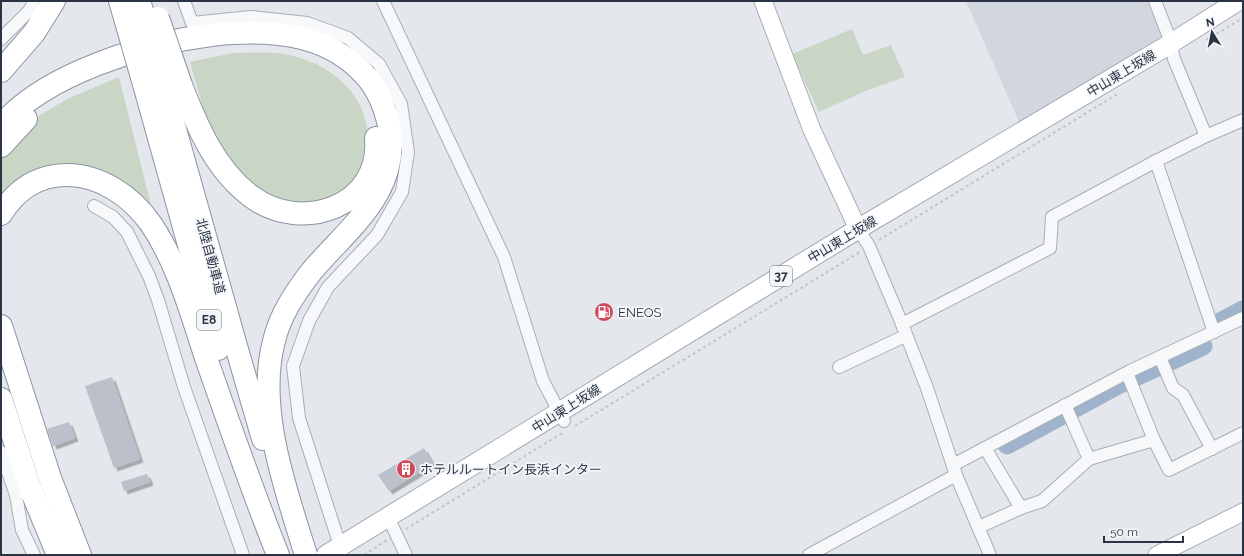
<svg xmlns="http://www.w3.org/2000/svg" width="1244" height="556" font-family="Raleway,'Noto Sans JP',sans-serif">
<defs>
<filter id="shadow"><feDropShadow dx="3.5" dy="3.5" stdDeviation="0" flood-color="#0004"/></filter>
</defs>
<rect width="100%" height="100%" fill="#e4e7ec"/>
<path fill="#d2d6de" d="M966,1H1150L1163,36L1020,124Z"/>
<g fill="#c9d6c5">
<path d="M852,29L863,55L891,45L905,77L868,90L819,112L792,54Z"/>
<path d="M233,53C247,53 262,52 276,53C318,57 362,85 367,129C368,142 371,160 363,171C356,182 342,192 332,201L286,203L251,187L216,142L206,118L190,62Z"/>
<path d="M119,77L153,213L104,173L1,200V158L15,139L37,117L67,99Z"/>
</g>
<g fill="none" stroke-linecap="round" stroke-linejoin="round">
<g stroke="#9fb4cc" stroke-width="19">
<path d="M1222,321L1243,310"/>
<path d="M1007,445L1120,384L1203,346"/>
</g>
</g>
<g fill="#bbc0ca" filter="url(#shadow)">
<path d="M112,377L140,459L114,468L85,386Z"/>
<path d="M69,422L75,438L53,446L47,429Z"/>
<path d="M424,448L433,464L389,491L378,475Z"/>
<path d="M147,474L150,482L124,491L121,482Z"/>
</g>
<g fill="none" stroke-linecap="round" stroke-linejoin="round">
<g stroke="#a9aeb7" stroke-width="14">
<g id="street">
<path d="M184,1L192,23L251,17L307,23L348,38L379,64L401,104L408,152L402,192L377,235L328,287L309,321L293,366L299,418L342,552"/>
<path d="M383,1L504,257L543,381L564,421"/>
<path d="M1155,1L1169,37L1174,59L1206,136L1156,161L1214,332"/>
<path d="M1,39L30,10L34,1"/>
<path d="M1206,136L1243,120"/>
<path d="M94,206L113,217L127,232L149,276L158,300L184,387L243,555"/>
<path d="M858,229L869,246L902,324L927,388L956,475L990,555"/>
<path d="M902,324L1050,248L1052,217L1156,161"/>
<path d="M1160,357L1173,388L1183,395L1212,449"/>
<path d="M839,367L905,336"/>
<path d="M1065,405L1089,459L1154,440L1127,373"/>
<path d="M1154,440L1169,470L1243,433"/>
<path d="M985,448L1021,508"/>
<path d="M1,452L16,495L22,530L34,555"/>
<path d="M953,465L1130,371L1243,318"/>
<path d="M388,517L406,555"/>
<path d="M979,527L1021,508L1042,501L1089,459"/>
<path d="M809,555L956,475"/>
</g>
</g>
<g stroke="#a9aeb7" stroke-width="19">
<g id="secondary">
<path d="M763,1L812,130L858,229"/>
<path d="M1157,555L1243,512"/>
</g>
</g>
<g stroke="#a3abb8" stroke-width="21">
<path id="primary" d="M326,555L858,229L1170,44L1238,1"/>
</g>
<g stroke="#8b94a3" stroke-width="24">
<g id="highway">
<path d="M120,1L127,25"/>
<path d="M139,1L145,20"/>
<path d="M1,71L34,33L54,1"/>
<path d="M181,85C197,126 215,170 252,197C302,234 382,206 376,138"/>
<path d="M164,90L236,346L263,439"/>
<path d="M147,95L218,349"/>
<path d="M1,126C44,74 146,43 211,35C264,29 324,31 363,73C377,87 385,107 389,126C401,192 348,228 311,272C295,293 280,315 274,341C256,408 286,491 306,555"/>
<path d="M1,146L26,119"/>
<path d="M1,214C16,190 36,176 65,175C100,174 132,197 151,224C178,264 191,313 206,358C229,424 252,490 278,555"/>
<path d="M1,326L50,478L80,555"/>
<path d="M1,399L29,485L58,555"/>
</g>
</g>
<g stroke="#c2c5cb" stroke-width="2" stroke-dasharray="3 3" stroke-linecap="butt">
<path d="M1206,40L1243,18"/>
<path d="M879,240L1119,93"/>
<path d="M575,426L860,252"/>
<path d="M406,529L564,432"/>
<path d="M364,555L387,540"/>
</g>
<use href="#street" stroke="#f7f8fa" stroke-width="12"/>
<use href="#secondary" stroke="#fff" stroke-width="17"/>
<use href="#primary" stroke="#fff" stroke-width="19"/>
<use href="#highway" stroke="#fff" stroke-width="22"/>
<g stroke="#8b94a3" stroke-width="24" stroke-linecap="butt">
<g id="highway-bridge">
<path d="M158,18L181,85"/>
<path d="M145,20L164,90"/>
<path d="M127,25L147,95"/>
</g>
</g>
<use href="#highway-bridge" stroke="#fff" stroke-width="22"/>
</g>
<defs>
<g id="fuel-disc" transform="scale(1)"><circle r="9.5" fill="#d1495b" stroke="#f4f6f9"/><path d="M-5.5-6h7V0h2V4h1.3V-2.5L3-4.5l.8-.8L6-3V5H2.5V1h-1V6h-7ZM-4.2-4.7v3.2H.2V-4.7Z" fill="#fff"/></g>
<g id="building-disc" transform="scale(1)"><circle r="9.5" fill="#d1495b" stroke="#f4f6f9"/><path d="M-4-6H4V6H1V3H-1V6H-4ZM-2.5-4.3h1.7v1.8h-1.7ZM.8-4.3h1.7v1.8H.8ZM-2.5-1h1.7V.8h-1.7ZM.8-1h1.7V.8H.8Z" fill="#fff"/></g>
</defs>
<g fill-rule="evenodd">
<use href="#fuel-disc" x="604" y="312"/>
<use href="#building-disc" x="406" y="469"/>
</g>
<g text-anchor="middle" stroke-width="3.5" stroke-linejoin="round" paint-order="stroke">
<g fill="#f4f6f9" stroke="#676e7b" stroke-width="1">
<rect x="770" y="266" width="22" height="20" rx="3"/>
<rect x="197" y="310" width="24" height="20" rx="3"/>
</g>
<g font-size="12" font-weight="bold" fill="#2b3445">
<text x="781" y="280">37</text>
<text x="209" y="324">E8</text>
</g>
<g font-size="13" fill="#2b3445" stroke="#f4f6f9">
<text transform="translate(1121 73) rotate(-31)" y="5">中山東上坂線</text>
<text transform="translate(842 239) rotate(-31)" y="5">中山東上坂線</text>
<text transform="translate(211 256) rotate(75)" y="5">北陸自動車道</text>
<text transform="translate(566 408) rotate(-32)" y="5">中山東上坂線</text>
</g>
<g font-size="13" fill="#2b3445" stroke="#f4f6f9" text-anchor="start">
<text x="618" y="317">ENEOS</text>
<text x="420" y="474">ホテルルートイン長浜インター</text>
</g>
</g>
<rect width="1244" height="556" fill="none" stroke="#2b3445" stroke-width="4"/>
<g transform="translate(1212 32) rotate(350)" stroke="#f4f6f9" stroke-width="3" paint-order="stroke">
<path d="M0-3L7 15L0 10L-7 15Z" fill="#2b3445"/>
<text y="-6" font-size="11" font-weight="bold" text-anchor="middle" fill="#2b3445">N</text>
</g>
<path d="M1104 536v6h79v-6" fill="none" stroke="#2b3445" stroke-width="2"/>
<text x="1110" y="536" font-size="12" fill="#2b3445" stroke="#f4f6f9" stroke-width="3" paint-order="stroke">50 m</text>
</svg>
